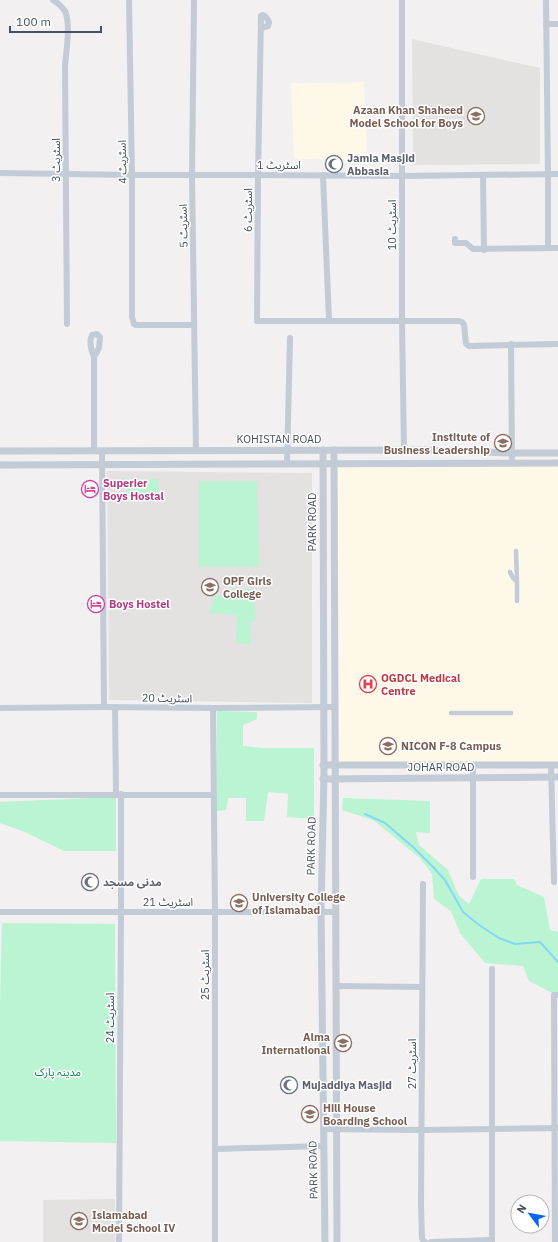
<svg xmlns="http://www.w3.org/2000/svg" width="558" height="1242" font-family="'IBM Plex Sans','Noto Sans Arabic',sans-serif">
<rect width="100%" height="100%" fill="#f2f0f0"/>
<g fill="#fef8e8">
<path d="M364,82L367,160L294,159L291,83Z"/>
<path d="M558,463V765H335L334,464Z"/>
</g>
<g fill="#e4e1e1">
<path d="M412,39L540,68V164L413,165Z"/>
<path d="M107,471L312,473V703L109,700Z"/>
<path d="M115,1199V1242H43V1200Z"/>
</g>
<g fill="#baf4d3">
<path d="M125,479H158L159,497L125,495Z"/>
<path d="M199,481H257L259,567H199Z"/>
<path d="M253,589L256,621H250L251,645L236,642L237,615L209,613L214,596H226L227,590Z"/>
<path d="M217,711L257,712V719L243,725V746L263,748H314V819L287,817L288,794L268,792L264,821H246V798H228L226,810L216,811Z"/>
<path d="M116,797V851H64L25,832L0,823V802Z"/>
<path d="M343,798L430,801V833L416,832L419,845L448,870L459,896L469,904L481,879H514L517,885L544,897L550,930L558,932V994L552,993L529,981L523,966L485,963L460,933L451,911L434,899L432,874L420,858L373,820L342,810Z"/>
<path d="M2,923L115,924L116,1143L0,1141V1002Z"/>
</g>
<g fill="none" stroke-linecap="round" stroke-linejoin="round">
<path stroke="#83d9f5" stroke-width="2" d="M365,814L385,823L413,847L432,866L445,880L463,912L479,925L499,938L515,944L540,942L558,962"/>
<g stroke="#c2cbd6" stroke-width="4.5">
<path d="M516,551L517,582"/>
<path d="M510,572L513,578L517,582V601"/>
<path d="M451,713H511"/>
</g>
<g stroke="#c2cbd6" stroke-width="6">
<path d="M53,0C58,3 62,7 65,11C71,25 66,52 65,66L67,324"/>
<path d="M129,0L132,175V317L134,324L136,325H194"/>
<path d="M194,0L192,175L196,451"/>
<path d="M402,0V321L404,450"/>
<path d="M546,0L548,174V248"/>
<path d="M546,24H558"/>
<path d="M261,28L268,26L269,22L266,17L263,15L261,16L258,175L257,321H459L462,322L464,325L466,344L469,346L558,344"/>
<path d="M0,173L132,175H258L402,176L558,174"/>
<path d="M323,175L329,321"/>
<path d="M483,175L484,250"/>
<path d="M455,239V243H466L473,249L558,248"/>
<path d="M511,344L512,463"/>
<path d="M94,451V357C91,350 89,341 92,335L97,334L100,337L99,348L94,357"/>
<path d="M102,451L104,707"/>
<path d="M287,464L290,338"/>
<path d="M115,707L116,794"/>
<path d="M0,708L104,707L213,708L335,707"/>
<path d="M213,708L215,912V1242"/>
<path d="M473,765V877"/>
<path d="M551,765L554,882"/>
<path d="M0,795H214"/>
<path d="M423,884L421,1204L422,1239L425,1242"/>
<path d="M0,912H336"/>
<path d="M492,969V1242"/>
<path d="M336,986L422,987"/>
<path d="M324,1129L421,1130L558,1128"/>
<path d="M215,1149L324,1146"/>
<path d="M119,1242L121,912V794"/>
<path d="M431,1242L492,1240"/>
<path d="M555,1242L554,995H558"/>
</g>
<g stroke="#c2cbd6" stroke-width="7">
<path d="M323,450L324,773L321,911L325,1242"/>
<path d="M334,450L337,1242"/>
<path d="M0,451L426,450L512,453H558"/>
<path d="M0,465L558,463"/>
<path d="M323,765H558"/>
<path d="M323,779L558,777"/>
</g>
</g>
<defs>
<g id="school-ring" transform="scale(0.9)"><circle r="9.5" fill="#fff" stroke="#8d6e63" stroke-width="1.5"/><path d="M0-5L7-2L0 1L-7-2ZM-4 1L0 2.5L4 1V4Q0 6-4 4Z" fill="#8d6e63"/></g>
<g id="mosque-ring" transform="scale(0.9)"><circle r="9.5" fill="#fff" stroke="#6b7280" stroke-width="1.5"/><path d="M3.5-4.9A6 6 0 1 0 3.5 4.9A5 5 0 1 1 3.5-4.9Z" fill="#6b7280"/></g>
<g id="university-ring" transform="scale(0.9)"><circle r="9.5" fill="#fff" stroke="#8d6e63" stroke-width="1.5"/><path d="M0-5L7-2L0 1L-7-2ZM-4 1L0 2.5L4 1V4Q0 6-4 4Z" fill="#8d6e63"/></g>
<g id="hotel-ring" transform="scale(0.9)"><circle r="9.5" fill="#fff" stroke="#d1479c" stroke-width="1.5"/><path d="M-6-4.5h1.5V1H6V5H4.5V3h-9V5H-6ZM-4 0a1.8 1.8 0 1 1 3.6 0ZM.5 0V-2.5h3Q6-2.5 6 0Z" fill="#d1479c"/></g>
<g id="hospital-ring" transform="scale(0.9)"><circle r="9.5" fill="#fff" stroke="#e0444e" stroke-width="1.5"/><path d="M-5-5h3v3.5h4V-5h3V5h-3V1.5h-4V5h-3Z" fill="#e0444e"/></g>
</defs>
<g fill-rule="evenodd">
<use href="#school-ring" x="476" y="116"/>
<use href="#mosque-ring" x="334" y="164"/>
<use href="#university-ring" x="503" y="443"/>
<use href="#hotel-ring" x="90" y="489"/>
<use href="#university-ring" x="210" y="587"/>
<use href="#hotel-ring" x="96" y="604"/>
<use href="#hospital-ring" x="368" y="684"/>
<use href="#university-ring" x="388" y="746"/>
<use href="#mosque-ring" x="90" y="882"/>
<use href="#university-ring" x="239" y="903"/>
<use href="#school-ring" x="343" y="1043"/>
<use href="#mosque-ring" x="289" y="1085"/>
<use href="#school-ring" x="310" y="1114"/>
<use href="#school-ring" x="79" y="1221"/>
</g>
<g text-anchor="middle" stroke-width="3" stroke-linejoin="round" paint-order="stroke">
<g font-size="11" font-weight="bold" fill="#785e54" stroke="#fff" text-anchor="start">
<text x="463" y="114" text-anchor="end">Azaan Khan Shaheed<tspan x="463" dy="13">Model School for Boys</tspan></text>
<text x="490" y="441" text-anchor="end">Institute of<tspan x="490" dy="13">Business Leadership</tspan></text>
<text x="223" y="585">OPF Girls<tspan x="223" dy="13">College</tspan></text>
<text x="401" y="750">NICON F-8 Campus</text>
<text x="252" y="901">University College<tspan x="252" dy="13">of Islamabad</tspan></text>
<text x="330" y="1041" text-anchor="end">Alma<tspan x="330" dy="13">International</tspan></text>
<text x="323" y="1112">Hill House<tspan x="323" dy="13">Boarding School</tspan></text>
<text x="92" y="1219">Islamabad<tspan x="92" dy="13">Model School IV</tspan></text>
</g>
<g font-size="11" font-weight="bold" fill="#5b616d" stroke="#fff" text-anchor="start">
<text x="347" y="162">Jamia Masjid<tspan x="347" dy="13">Abbasia</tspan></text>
<text x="103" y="886">مدنی مسجد</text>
<text x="302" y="1089">Mujaddiya Masjid</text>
</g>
<g font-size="11" fill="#46525f" stroke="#fff">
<text transform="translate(56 160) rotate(-90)" y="4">اسٹریٹ 3</text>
<text transform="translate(122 162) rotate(-91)" y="4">اسٹریٹ 4</text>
<text x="279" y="169">اسٹریٹ 1</text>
<text transform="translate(248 210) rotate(-90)" y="4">اسٹریٹ 6</text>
<text transform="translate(392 225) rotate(-90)" y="4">اسٹریٹ 10</text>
<text transform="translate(183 226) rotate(-91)" y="4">اسٹریٹ 5</text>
<text x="279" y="443">KOHISTAN ROAD</text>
<text transform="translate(312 522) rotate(-90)" y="4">PARK ROAD</text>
<text transform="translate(167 698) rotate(1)" y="4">اسٹریٹ 20</text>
<text x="441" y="771">JOHAR ROAD</text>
<text transform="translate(311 846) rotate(-89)" y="4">PARK ROAD</text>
<text x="168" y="906">اسٹریٹ 21</text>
<text transform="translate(205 975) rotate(-90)" y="4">اسٹریٹ 25</text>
<text transform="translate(110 1018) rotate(-90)" y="4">اسٹریٹ 24</text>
<text transform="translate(412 1064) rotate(-90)" y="4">اسٹریٹ 27</text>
<text transform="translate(313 1170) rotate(-91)" y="4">PARK ROAD</text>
</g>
<g font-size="11" font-weight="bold" fill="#b23c85" stroke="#fff" text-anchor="start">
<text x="103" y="487">Superier<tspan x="103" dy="13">Boys Hostal</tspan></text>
<text x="109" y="608">Boys Hostel</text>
</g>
<g font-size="11" font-weight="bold" fill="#be3a42" stroke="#fff" text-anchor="start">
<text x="381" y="682">OGDCL Medical<tspan x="381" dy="13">Centre</tspan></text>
</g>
<g font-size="11" fill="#0e834d" stroke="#fff">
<text x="58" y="1076">مدینہ پارک</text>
</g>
</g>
<g transform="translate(530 1214) rotate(302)"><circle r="19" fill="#ffffff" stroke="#b5babf"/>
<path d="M0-3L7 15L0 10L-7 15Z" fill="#0765f5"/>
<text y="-6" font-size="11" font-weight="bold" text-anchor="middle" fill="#46525f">N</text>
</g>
<path d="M10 26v6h91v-6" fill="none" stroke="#46525f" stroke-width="2"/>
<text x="16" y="26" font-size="12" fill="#46525f" stroke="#ffffff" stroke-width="3" paint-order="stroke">100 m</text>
</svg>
